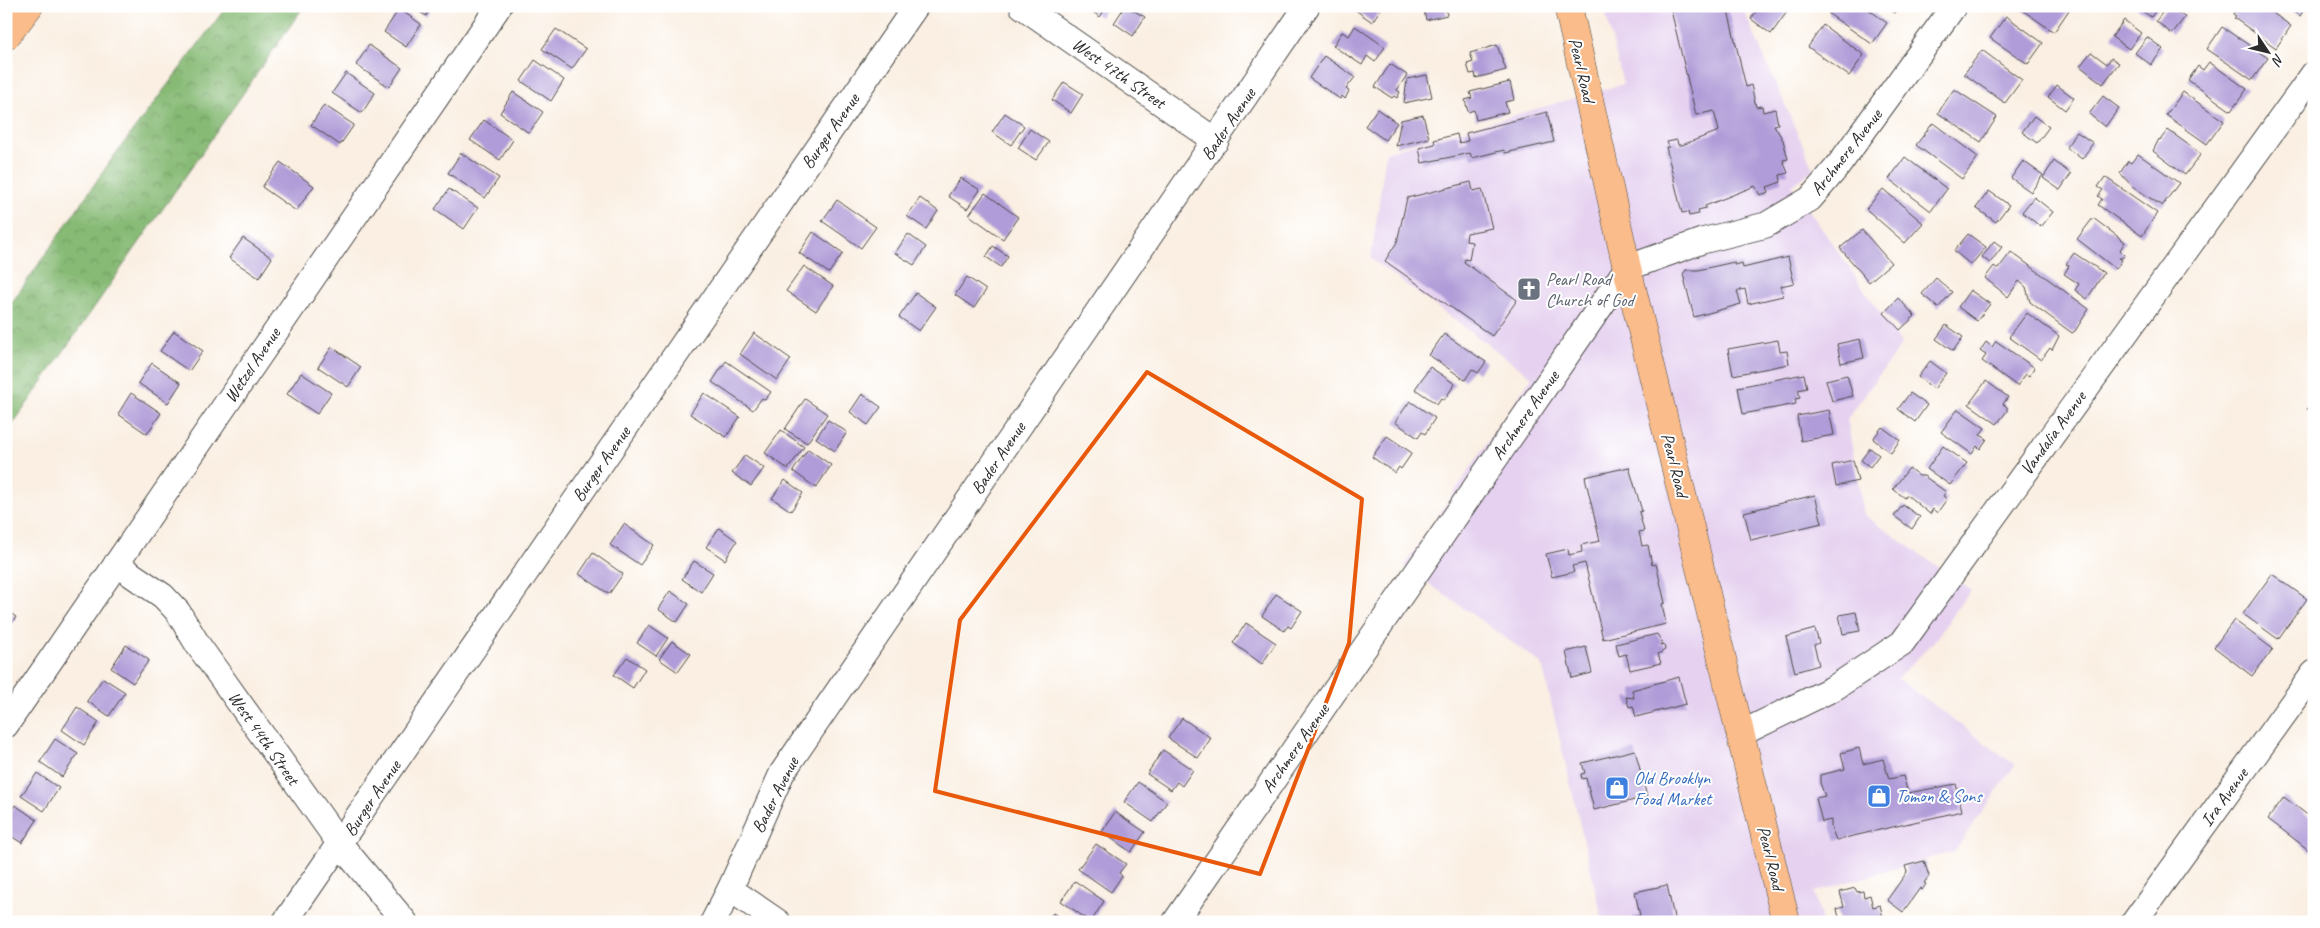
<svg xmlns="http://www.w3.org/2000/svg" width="2320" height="928" font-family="Caveat,sans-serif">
<defs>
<pattern id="forest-crowns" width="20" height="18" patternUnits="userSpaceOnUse" patternTransform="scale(1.25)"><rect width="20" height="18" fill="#86ba74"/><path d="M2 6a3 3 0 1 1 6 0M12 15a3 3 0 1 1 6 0" fill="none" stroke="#6e975f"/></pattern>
</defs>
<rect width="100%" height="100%" fill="#fff"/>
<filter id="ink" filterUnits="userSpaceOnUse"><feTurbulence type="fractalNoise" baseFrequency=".02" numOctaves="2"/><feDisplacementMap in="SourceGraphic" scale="10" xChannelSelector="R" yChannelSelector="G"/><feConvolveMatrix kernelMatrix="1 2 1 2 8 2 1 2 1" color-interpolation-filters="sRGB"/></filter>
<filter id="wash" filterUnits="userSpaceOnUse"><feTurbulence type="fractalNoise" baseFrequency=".0096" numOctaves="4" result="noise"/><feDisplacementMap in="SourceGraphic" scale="20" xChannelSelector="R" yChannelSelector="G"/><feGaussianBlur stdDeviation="1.12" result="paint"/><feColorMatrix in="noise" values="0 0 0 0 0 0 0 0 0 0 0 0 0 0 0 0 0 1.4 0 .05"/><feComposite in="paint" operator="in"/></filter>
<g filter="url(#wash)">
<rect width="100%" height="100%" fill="#faefe2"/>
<path fill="#e6d2f0" d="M1604,6H1745L1743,9L1813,169L1792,186L1902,344L1847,419L1864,515L1971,590L1932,644L1897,678L2015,765L1955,851L1814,892L1822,922H1603L1542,664L1404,566L1532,377L1371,259L1386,152L1623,84Z"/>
<path fill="url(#forest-crowns)" stroke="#587250" d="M227,6H304L6,434V311L114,156Z"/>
<g id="blocks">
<g fill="#b09cd8">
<path d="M411,6H432L426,16Z"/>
<path d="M1084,6H1107L1100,17Z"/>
<path d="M1125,6L1145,17L1133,36L1114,23Z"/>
<path d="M1350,6H1383L1372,22Z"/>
<path d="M1423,6H1445L1447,15L1426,20Z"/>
<path d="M1670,6H1727L1746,87L1751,85L1756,107L1762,106L1763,112L1775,109L1778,124L1774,125L1783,140L1788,159L1783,160L1788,173L1780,175L1781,182L1767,187L1769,192L1760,195L1755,186L1705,206L1706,208L1698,210L1699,214L1689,216L1688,212L1682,213L1666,147H1669L1667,142L1677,140L1678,145H1682L1719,131L1714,111L1696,115Z"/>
<path d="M1760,6H1779L1787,12L1771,34L1751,19Z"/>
<path d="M1830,6H1864L1887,23L1872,44L1829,14Z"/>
<path d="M1885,6H1899L1894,13Z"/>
<path d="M2021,6H2062L2069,10L2054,32L2019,8Z"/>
<path d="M2135,6H2159L2151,17Z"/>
<path d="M2167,6L2185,17L2172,34L2156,21Z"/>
<path d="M2242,6H2263L2291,26L2276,48L2234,18L2236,16L2233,14L2237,7L2240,9Z"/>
<path d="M2284,6H2306L2300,16Z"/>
<path d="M399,9L421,24L406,47L384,32Z"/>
<path d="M2006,16L2043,43L2028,64L1990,38Z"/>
<path d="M2124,20L2141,33L2129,49L2112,37Z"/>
<path d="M1823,25L1864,55L1849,76L1808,47Z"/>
<path d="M1355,26L1385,47L1375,62L1367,56L1362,65L1333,46L1342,32L1349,36Z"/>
<path d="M2222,27L2268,58L2252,80L2207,49Z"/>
<path d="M556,29L586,49L572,69L542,49Z"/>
<path d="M2147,37L2163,49L2151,65L2135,53Z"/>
<path d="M369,45L402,68L389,87L356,65Z"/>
<path d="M1497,45L1506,70L1476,78L1475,73L1470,74L1467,64L1473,62L1470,53Z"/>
<path d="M1982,50L2022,80L2005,103L1964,74Z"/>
<path d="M2091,52L2107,64L2111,58L2119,63L2103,84L2080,66Z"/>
<path d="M1324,56L1355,77L1346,89L1349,91L1345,99L1342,96L1340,99L1309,78Z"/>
<path d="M535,60L564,80L551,101L521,81Z"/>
<path d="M2209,62L2247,89L2231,111L2188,80L2198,66L2203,70Z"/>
<path d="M1390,64L1407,75L1397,90L1400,92L1397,98L1394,96L1392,98L1375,87Z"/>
<path d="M346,73L375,93L362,113L332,93Z"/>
<path d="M1427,75L1432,97L1404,103L1407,79Z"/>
<path d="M1064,82L1083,94L1071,113L1052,100Z"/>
<path d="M1510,82L1514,100L1505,102L1508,112L1476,120L1474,110L1468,112L1465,100L1472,98L1470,92Z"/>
<path d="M2057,85L2074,98L2065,110L2048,97Z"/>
<path d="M1954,89L1997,117L1981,142L1938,113Z"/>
<path d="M513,92L543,112L529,133L500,113Z"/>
<path d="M2183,92L2224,121L2207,144L2166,115Z"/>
<path d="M2103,96L2119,108L2105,127L2089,114Z"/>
<path d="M324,105L354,125L340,145L311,125Z"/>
<path d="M1377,109L1397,123L1385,140L1365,126Z"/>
<path d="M1547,112L1554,142L1505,153L1504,150L1472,158L1470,153L1422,163L1419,148L1435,144L1434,140L1457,134L1459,143L1468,141L1466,133Z"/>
<path d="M1005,113L1024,126L1011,145L992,132Z"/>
<path d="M1423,115L1429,138L1396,146L1401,120Z"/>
<path d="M2034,116L2049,127L2037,143L2022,132Z"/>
<path d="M484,120L513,140L500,160L470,140Z"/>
<path d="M1933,123L1978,157L1962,179L1916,145Z"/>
<path d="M1030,129L1049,142L1036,160L1018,148Z"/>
<path d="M2168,130L2201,154L2185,175L2153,151L2159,139L2160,140Z"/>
<path d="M2077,132L2093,143L2082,159L2066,147Z"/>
<path d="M461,153L499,178L485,198L448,173Z"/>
<path d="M2138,154L2179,183L2162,206L2132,186L2120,173L2128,161L2131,163Z"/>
<path d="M1905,157L1947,189L1931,211L1889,179Z"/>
<path d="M2023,161L2043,175L2031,192L2011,178Z"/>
<path d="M2054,161L2071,174L2060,190L2043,178Z"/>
<path d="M280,162L314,186L296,211L262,187Z"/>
<path d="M2105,177L2157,213L2142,236L2098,205L2102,199L2098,196L2103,190L2098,187Z"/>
<path d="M961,178L980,190L967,209L948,196Z"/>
<path d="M1471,182L1473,191L1482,189L1492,228L1467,233L1466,241L1472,242L1469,260L1465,259L1464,262L1517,300L1492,336L1385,261L1397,242L1407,198Z"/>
<path d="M449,189L478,208L464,229L435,209Z"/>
<path d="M1883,189L1923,223L1905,243L1866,209Z"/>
<path d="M1989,191L2009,205L1996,222L1976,208Z"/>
<path d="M985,193L1018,217L1003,239L969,215Z"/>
<path d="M2034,197L2053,212L2041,227L2022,212Z"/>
<path d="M920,198L938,211L926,229L907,216Z"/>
<path d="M837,200L876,227L861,248L822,221Z"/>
<path d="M2093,218L2125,242L2120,250L2125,255L2122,258H2119L2122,260L2116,269L2077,239Z"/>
<path d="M1862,230L1891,263L1869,282L1840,248Z"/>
<path d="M813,232L843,253L829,273L799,253Z"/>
<path d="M908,234L926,247L914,265L895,253Z"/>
<path d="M1968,234L1986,247L1971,265L1954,251Z"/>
<path d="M243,238L272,258L259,278L229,258Z"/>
<path d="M1994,241L2002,247L1990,263L1982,257Z"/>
<path d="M993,246L1008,256L1001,267L986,257Z"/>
<path d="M2011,252L2089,309L2075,331L2072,333L2030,302L2026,287L2019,281L2008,297L1985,278L1994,266L1998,269Z"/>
<path d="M2074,253L2104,273L2087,299L2075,290L2079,284L2064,274L2069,266L2066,264Z"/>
<path d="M1788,257L1794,283L1781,286L1783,296L1748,304L1745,289L1737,291L1741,304L1694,317L1683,274L1686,270H1698L1734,262V265L1742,263L1743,268Z"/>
<path d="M804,266L833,286L816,311L786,291Z"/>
<path d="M967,277L986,290L974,308L955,295Z"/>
<path d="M1936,278L1952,292L1938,308L1922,294Z"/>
<path d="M1970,290L1990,304L1977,321L1958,307Z"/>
<path d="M916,293L936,307L919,331L899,317Z"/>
<path d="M1898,298L1915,316L1900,330L1884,313Z"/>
<path d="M2027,313L2059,336L2052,350L2050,348L2041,360L2009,337Z"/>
<path d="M1946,325L1963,337L1953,351L1936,339Z"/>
<path d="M174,331L203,351L189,371L160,351Z"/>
<path d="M754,333L791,359L777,380L740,354Z"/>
<path d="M1444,334L1486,362L1478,373L1472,369L1465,380L1429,355Z"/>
<path d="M1860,339L1864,358L1841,363L1837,344Z"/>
<path d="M1778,340L1780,352L1787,351L1789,364L1733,375L1728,349Z"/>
<path d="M1996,341L2035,368L2029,376L2026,374L2017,386L1982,361L1986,355L1980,351L1986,342L1992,347Z"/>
<path d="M332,347L361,367L348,387L318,367Z"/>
<path d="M726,361L771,392L765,400L762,398L753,410L712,382Z"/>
<path d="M1930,361L1946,373L1934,389L1918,377Z"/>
<path d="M152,363L181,383L168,403L138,383Z"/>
<path d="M1430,367L1455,384L1444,400L1441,398L1437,404L1415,389Z"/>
<path d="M301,373L331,393L317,414L287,394Z"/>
<path d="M1804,374L1807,388L1798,390L1800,398L1795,399L1796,404L1743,414L1738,387Z"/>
<path d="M1847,375L1853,396L1832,401L1826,380Z"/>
<path d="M1986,381L2008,397L2003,404L2007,407V411L1997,424L1969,404Z"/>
<path d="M131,393L161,413L147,434L118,414Z"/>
<path d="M704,393L740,417L726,437L690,414Z"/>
<path d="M1910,393L1927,405L1915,422L1898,409Z"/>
<path d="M862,394L881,407L868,425L850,412Z"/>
<path d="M805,399L827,414L807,443L785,429Z"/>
<path d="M2314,400V413L2307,409Z"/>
<path d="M1410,401L1435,418L1425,434L1422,432L1418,438L1395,422Z"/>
<path d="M1958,409L1985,428L1980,435L1987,439L1980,449L1977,446L1972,454L1941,432Z"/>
<path d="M1829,410L1834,435L1801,441L1797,416Z"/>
<path d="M828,420L847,432L835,451L816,438Z"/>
<path d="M1882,427L1900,440L1891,453L1873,439Z"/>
<path d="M781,430L804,447L788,469L765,453Z"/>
<path d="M1387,436L1412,453L1401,469L1399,467L1395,473L1372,457Z"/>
<path d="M1943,446L1967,463L1950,485L1927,469Z"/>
<path d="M1870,448L1879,455L1870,467L1861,460Z"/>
<path d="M808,449L831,465L816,488L793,471Z"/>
<path d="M745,455L764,468L751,486L732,473Z"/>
<path d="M1853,460L1858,481L1836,486L1832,465Z"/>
<path d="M1629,467L1642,511L1639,512L1644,531L1639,532L1642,546L1648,545L1652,565L1656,564L1665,603L1662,604L1666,624L1603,639L1585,563L1572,566L1574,572L1552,577L1546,554L1568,549L1569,555L1582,552L1581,545L1600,541L1585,477Z"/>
<path d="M1909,468L1919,476H1924L1946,492L1943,496L1947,499L1937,513L1933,509L1930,514L1907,495L1905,498L1893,489Z"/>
<path d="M785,480L803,493L791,511L772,498Z"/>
<path d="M1815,495L1822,523L1751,540L1744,512Z"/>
<path d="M1903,505L1920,517L1912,529L1894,516Z"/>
<path d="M624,524L654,545L640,565L610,545Z"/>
<path d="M719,528L737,541L725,560L706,547Z"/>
<path d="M593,553L623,574L609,594L579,574Z"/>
<path d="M694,561L713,573L701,592L682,579Z"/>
<path d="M2272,574L2307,599L2278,639L2243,614Z"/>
<path d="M670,591L689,604L677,622L658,609Z"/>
<path d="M1276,594L1302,611L1291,628L1288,626L1284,631L1262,616Z"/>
<path d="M6,610L16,617L6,632Z"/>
<path d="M1856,612L1860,631L1843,634L1839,615Z"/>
<path d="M2234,620L2273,649L2252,676L2214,647Z"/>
<path d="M1246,623L1276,643L1262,664L1233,643Z"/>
<path d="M649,625L668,638L656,656L637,643Z"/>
<path d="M1815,629L1819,643L1814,645L1819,665L1795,672L1786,637Z"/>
<path d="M1657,634L1662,642L1660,645L1664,644L1665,650L1658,654L1661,663L1630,670L1626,654L1619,656L1616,644Z"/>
<path d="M672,641L691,654L678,672L659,659Z"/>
<path d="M126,645L149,660L133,683L111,668Z"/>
<path d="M1586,647L1592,673L1572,678L1566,652Z"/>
<path d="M627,657L645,669L633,688L614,675Z"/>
<path d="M1679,677L1686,704L1636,717L1633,706L1629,707L1626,697L1634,698L1632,690Z"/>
<path d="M103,678L125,692L109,716L87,701Z"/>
<path d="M77,707L99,722L84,745L62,730Z"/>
<path d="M1182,718L1211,738L1198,758L1168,738Z"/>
<path d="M55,739L78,754L62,777L40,762Z"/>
<path d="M1859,748L1863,764L1883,759L1889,779L1903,776L1908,793L1956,784L1962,811L1836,840L1831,827V820L1822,822L1816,798L1825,796L1820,783V775L1845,769L1841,753Z"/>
<path d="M1163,750L1193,770L1182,786L1177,782L1171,790L1147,774Z"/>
<path d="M1635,750L1647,797L1594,810L1586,778L1582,779L1581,774L1585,773L1582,763Z"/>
<path d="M37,773L59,788L44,811L21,796Z"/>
<path d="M1138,782L1167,802L1153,822L1124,802Z"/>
<path d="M2284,797L2314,820V846L2310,851L2268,819Z"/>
<path d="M15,805L37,820L22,843L6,833V818Z"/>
<path d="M1115,812L1145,832L1131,852L1102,832Z"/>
<path d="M1096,844L1126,864L1119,873L1122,876L1111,892L1078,869Z"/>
<path d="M1924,861L1929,876L1924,883L1926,884L1922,890L1920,888L1903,912L1887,900L1907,872L1905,866Z"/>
<path d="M1075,881L1104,901L1091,922L1061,901Z"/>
<path d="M1667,885L1675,922H1634L1633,917L1640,916L1635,892Z"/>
<path d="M1855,888L1857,892L1863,891L1864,897L1870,895L1873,907L1880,905L1884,922H1840L1837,909L1844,907L1840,892Z"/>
<path d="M1053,913L1066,922H1047Z"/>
</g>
</g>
</g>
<g filter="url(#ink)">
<use href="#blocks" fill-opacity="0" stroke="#4a4846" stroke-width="1"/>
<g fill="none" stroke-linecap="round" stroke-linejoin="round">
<g stroke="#4a4846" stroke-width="27">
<g id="minor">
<path d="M1022,6L1216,141"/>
<path d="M116,564L163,596L178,612L198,645L340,844L405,922"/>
<path d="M6,725L499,6"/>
<path d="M1740,734L1834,688L1902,643L2314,73"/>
<path d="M730,889L778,922"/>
<path d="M285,922L916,6"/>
<path d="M713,922L730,889L782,773L1307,6"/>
<path d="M1175,922L1627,268L1702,241L1766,225L1810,199L1838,166L1954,6"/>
<path d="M2134,922L2314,673"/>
</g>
</g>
<g stroke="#4a4846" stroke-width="29">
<path id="major" d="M1568,6L1627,268L1786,922"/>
</g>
<g stroke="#4a4846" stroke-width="29">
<path id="highway" d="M6,36L29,6"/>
</g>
<use href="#minor" stroke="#fff" stroke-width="25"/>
<use href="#major" stroke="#f9bc8a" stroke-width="28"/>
<use href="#highway" stroke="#f9bc8a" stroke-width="28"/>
</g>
</g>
<path fill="none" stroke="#e8590c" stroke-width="4" stroke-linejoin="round" d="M1147,372L1362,499L1349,643L1260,874L935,791L960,620Z"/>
<defs>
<g id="church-square" transform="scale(1.25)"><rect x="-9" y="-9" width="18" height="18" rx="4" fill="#6b7280" stroke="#fff"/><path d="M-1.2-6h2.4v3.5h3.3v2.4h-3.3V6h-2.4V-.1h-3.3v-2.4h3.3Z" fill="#fff"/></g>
<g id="shop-square" transform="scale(1.25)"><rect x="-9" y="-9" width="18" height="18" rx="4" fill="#3f7fe0" stroke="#fff"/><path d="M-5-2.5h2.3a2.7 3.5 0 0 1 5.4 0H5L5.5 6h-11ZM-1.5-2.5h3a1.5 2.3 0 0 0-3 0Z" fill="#fff"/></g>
</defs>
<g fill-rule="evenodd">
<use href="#church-square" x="1529" y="289"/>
<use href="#shop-square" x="1617" y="788"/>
<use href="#shop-square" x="1879" y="796"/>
</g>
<g text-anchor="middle" stroke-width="4" stroke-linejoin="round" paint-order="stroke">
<g font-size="18" fill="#2b2b2b" stroke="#fff">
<text transform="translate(1582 70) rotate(77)" y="6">Pearl Road</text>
<text transform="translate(1119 73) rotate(35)" y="6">West 47th Street</text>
<text transform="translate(1228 124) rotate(-56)" y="6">Bader Avenue</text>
<text transform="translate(830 131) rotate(-55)" y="6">Burger Avenue</text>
<text transform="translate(1846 152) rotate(-52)" y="6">Archmere Avenue</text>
<text transform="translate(252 365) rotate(-56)" y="6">Wetzel Avenue</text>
<text transform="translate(1525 415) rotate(-55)" y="6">Archmere Avenue</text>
<text transform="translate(2053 433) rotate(-54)" y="6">Vandalia Avenue</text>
<text transform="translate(998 458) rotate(-56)" y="6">Bader Avenue</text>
<text transform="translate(601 464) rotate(-55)" y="6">Burger Avenue</text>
<text transform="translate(1675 465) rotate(76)" y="6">Pearl Road</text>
<text transform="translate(264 738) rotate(55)" y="6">West 44th Street</text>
<text transform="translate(1295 748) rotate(-55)" y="6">Archmere Avenue</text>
<text transform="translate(775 795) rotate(-63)" y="6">Bader Avenue</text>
<text transform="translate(2224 797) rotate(-54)" y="6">Ira Avenue</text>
<text transform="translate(372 798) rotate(-56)" y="6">Burger Avenue</text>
<text transform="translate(1771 858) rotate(76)" y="6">Pearl Road</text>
</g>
<g font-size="18" fill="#5b616d" stroke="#fff" text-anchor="start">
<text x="1546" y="285">Pearl Road<tspan x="1546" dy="21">Church of God</tspan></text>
</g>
<g font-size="18" fill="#366cbe" stroke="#fff" text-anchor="start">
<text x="1634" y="784">Old Brooklyn<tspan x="1634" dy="21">Food Market</tspan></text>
<text x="1896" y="802">Tomon &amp; Sons</text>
</g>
</g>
<rect width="2320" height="928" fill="none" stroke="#fff" stroke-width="25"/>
<g transform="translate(2268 52) rotate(125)" stroke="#ffffff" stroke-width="4" paint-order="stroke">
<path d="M0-4L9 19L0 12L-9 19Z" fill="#2b2b2b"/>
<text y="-8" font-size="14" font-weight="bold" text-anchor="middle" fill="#2b2b2b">N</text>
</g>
</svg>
